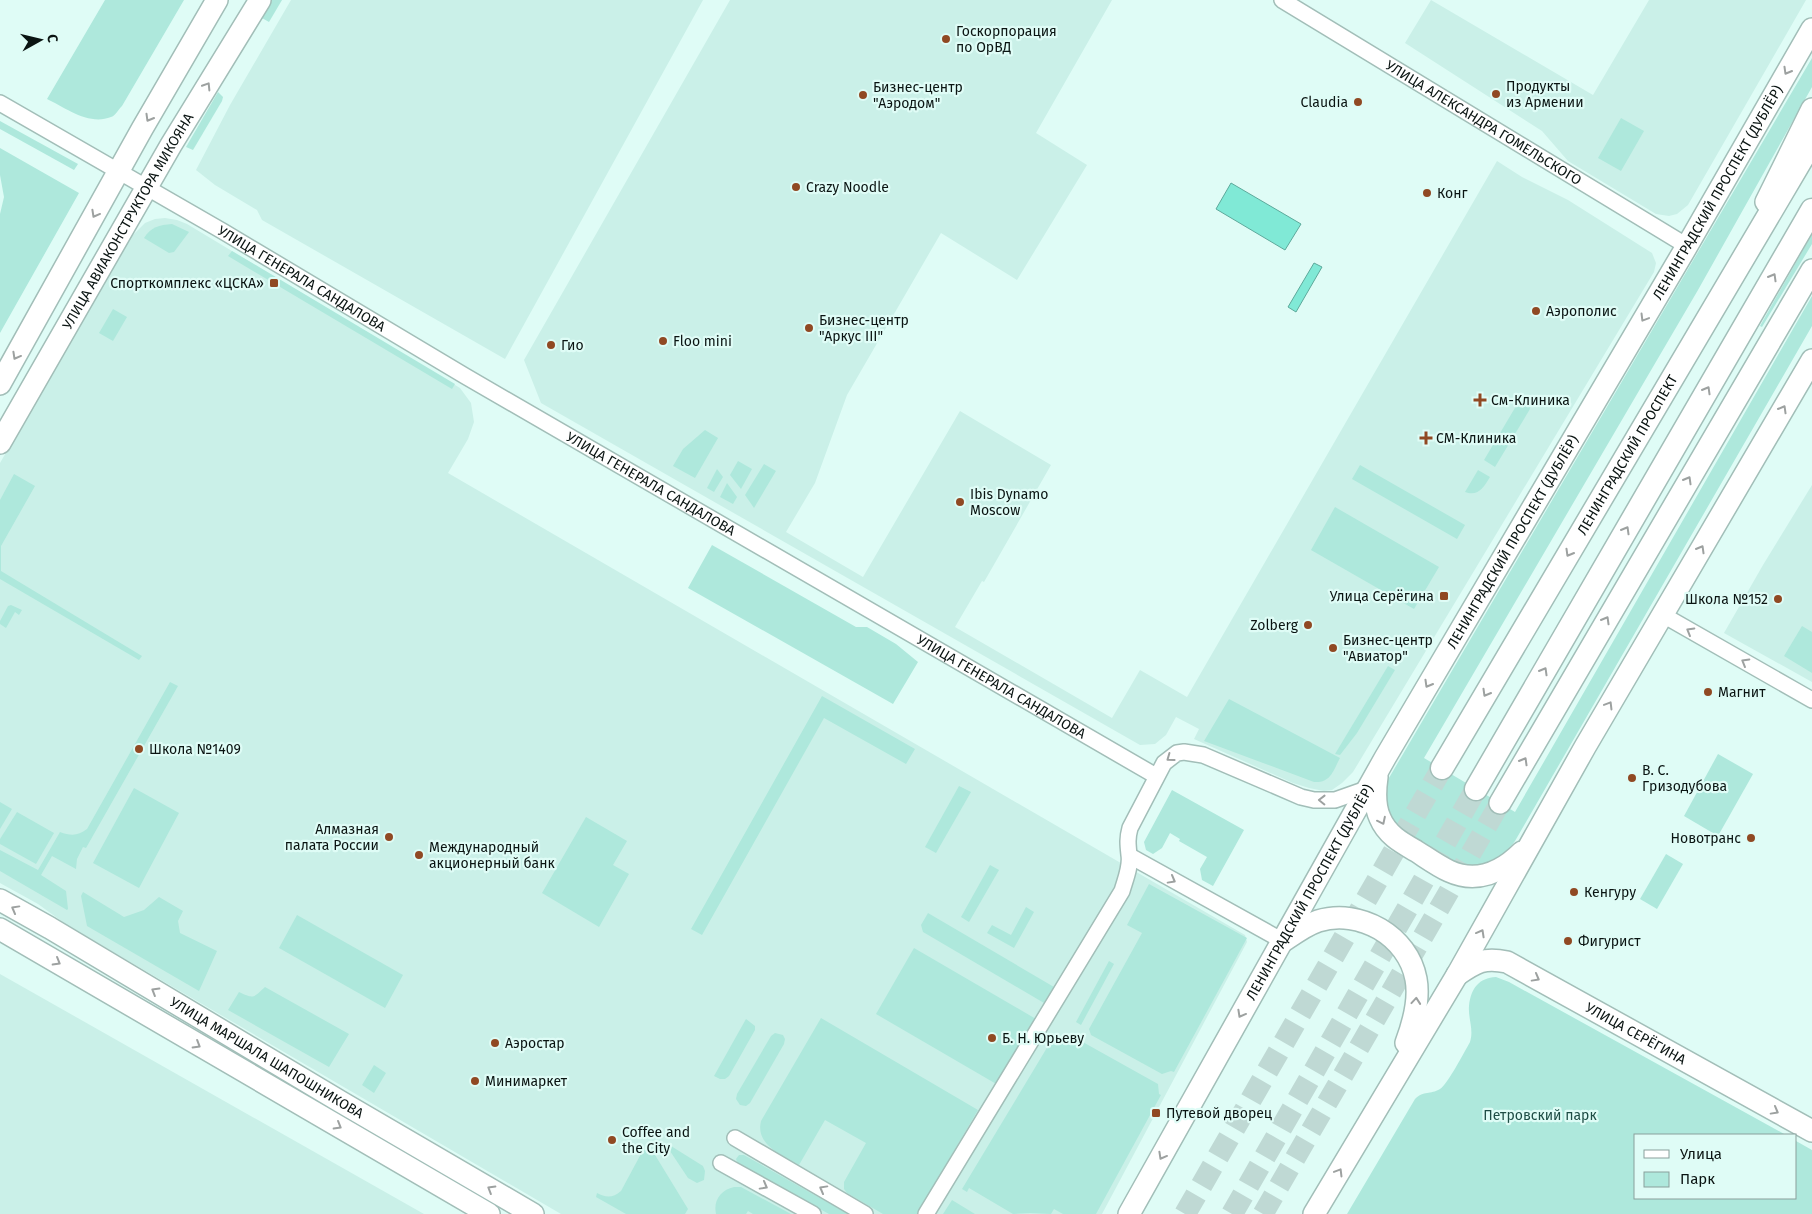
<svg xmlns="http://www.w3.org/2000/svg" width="1812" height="1214" font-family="'Fira Sans',sans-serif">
<rect width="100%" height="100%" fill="#dffcf6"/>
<g fill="#caf0e8">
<path d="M291,0H703L505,359L262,220L257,210L215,185L196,170L230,105Z"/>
<path d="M730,0H1112L1036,133L1087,165L1017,280L941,233L847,395L815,483L786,532L863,577L960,411L1051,465L984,582L982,581L955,627L1112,718L1140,670L1187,697L1497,161L1522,177L1568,200L1652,253L1656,263L1654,272L1353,772L1342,783L1332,790L1324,791L1309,788L1293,783L1194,739L1199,729L1176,717L1166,735L1155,744L1140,745L541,403L524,360Z"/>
<path d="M1431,0L1593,95L1649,0H1806L1688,205L1677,214L1669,216L1656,214L1568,161L1542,131L1405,43Z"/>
<path d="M165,218L177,220L187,224L460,388L471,403L474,422L468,439L448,473L1245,935L1247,942L1102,1214H561L67,925L38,904L0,883V463L130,238L145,223L155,219Z"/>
<path d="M1812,485V682L1724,633L1763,565Z"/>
<path d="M0,974L424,1214H0Z"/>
</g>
<g fill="#aee8dc">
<path d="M105,0H184L122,106C118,110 115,116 111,117C89,126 66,108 47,99Z"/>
<path d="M272,0H282L269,22L262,18Z"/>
<path d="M1812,58V87L1698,290L1424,758L1515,812L1812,296V326L1515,841C1485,882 1462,868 1425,846C1415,840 1400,834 1393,824C1385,810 1385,798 1386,783Z"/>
<path d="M218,92L223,97L222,101L193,150L186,147Z"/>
<path d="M1621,118L1644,131L1621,171L1598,158Z"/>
<path d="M0,121L78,164L74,170L0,129Z"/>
<path d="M0,148L79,193L0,333V214L4,197L0,175Z"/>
<path d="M172,224L189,232L174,252L169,253L144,238C151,227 159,225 172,224Z"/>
<path d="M1812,234V244L1762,327L1760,326Z"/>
<path d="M232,251L455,384L452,389L228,256Z"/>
<path d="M113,309L127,317L113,341L99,333Z"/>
<path d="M1522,396L1529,401L1530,409L1495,467L1484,460Z"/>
<path d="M705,430L718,438L695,478L673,466L683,449Z"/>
<path d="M738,461L752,469L741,489L730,475Z"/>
<path d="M764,464L776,471L754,508L745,495Z"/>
<path d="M1360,465L1465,525L1457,539L1352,479Z"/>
<path d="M717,469L723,477L714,492L707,488Z"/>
<path d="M1478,470L1490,477C1484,487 1478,497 1465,492Z"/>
<path d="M14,474L35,486L1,546V571L142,656L139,660L0,579V500Z"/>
<path d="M727,483L737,497L733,504L720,497Z"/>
<path d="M1335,507L1439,567L1414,609L1311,550Z"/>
<path d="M712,545L856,627H867L896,644L918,662L893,704L688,588Z"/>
<path d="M11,605L22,610L19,615L15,612L6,628L0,624V621L8,606Z"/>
<path d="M1802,626L1812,632V673L1784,656Z"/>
<path d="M1388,666L1395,670L1357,733L1340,755L1335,754Z"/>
<path d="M170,682L178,686L86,848L83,847L77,859L76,869L52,856L41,875L66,891L68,909L67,910L0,871V850L38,870L60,832C71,836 78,836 87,829Z"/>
<path d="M822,696L915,749L906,764L824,718L702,935L691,929Z"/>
<path d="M1229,699L1340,758C1333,771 1331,783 1314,782L1204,741Z"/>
<path d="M1718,754L1753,774L1718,836L1684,816Z"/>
<path d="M959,786L971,792L936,853L925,847Z"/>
<path d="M134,788L179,813L139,888L93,863Z"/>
<path d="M1172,790L1244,830L1213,886L1202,880L1200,869L1207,857L1179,841L1180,839L1170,833L1162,848L1153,854L1146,850L1144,842Z"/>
<path d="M0,802L12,809L0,829Z"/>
<path d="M17,812L54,833L36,864L0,844V839Z"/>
<path d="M586,817L627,841L613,865L629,874L599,927L542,893Z"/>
<path d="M1666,854L1683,864L1657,909L1640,899Z"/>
<path d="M990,865L999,870L969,922L961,917Z"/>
<path d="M1149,884L1247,938L1174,1072L1171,1071L1162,1074L1091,1035L1089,1029L1142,933L1127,925Z"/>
<path d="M83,892L124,917L144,910L159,897L183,911L178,921L180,933L217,951L199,991L87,926L81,896Z"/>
<path d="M1026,907L1034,912L1014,948L987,933L992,925L1011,935Z"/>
<path d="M928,913L1054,987L1044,1003L923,932L921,925Z"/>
<path d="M297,915L403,975L385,1008L279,948Z"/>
<path d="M914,948L1036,1019L998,1085L876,1014Z"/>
<path d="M1109,961L1114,964L1081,1025L1076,1022Z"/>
<path d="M1496,977L1509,982L1786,1135H1636V1198H1796V1141L1812,1150V1214H1347L1415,1099C1424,1090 1430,1095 1440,1089C1447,1085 1465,1051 1470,1042C1474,1029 1468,1019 1469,1006C1471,988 1479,978 1496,977Z"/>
<path d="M265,987L349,1034L329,1067L228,1010L239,992C254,999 253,998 265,987Z"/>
<path d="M821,1018L978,1110L917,1214H883L847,1193L844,1189V1182L866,1143L825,1120L799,1165C782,1155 755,1145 761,1121Z"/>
<path d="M746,1019L755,1026V1030L729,1076L725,1079H720L714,1076Z"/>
<path d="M775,1033L783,1035L785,1039L784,1044L750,1103L746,1106L740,1105L736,1099L737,1094L771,1036Z"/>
<path d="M1072,1036L1158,1084L1159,1094L1161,1095L1096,1214H1063L1054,1209L1051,1214L1030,1213L1013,1214L969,1188L967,1192L962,1189L1048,1046Z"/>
<path d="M374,1065L386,1073L374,1093L362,1085Z"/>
<path d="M671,1146L703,1166L705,1171L704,1180L697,1183L688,1178L670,1151Z"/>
<path d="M648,1148L652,1150L688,1209L685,1214H626L596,1197L597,1193C606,1198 613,1198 621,1191L642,1152Z"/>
<path d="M739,1155H744L848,1214H829L738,1164L736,1159Z"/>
<path d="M734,1187H741L791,1214H753L748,1211L746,1214H716C713,1200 721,1190 734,1187Z"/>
<path d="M952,1200L975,1214H943Z"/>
</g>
<g fill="#80e9d6" stroke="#5da99b">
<path d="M1231,183L1301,224L1285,250L1216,209Z"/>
<path d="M1314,263L1322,267L1296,312L1288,307Z"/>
</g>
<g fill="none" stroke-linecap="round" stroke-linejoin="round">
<path stroke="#bfd9d4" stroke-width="21" stroke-dasharray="21 11" stroke-linecap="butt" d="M1263,1214L1500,803"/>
<g stroke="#bfd9d4" stroke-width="22" stroke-dasharray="22 11" stroke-linecap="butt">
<path d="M1185,1214L1442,768"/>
<path d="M1232,1214L1476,789"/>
</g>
<g stroke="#a2beb8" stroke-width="18">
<g id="street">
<path id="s1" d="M1282,0L1687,246"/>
<path id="s2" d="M0,103L224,232L465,376L1156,776"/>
<path d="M1663,615L1812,700"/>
<path d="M1130,856L1283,941"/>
<path d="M735,1138L865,1214"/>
<path d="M721,1163L813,1214"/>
<path d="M926,1214L1122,891C1125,880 1131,867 1129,855C1128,845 1127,839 1130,828L1164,763L1177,753L1184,752L1203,755L1301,797L1314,800H1335L1369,788"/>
</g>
</g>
<g stroke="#a2beb8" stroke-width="24">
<g id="secondary">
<path d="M1766,202L1812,109"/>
<path d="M0,384L142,129L217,0"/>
<path id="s3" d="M0,443L171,145L260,0"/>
<path d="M1377,777C1375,791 1374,805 1380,818C1387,835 1402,843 1416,851C1427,858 1438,866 1449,871C1477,884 1502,872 1522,852"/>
<path d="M1500,803L1812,270"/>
<path id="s4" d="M0,900L50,928L341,1102L533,1214"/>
<path d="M0,929L489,1214"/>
<path d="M1285,940C1295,933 1306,925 1318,921C1360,908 1408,936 1416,979C1420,1000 1413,1024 1406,1043"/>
<path id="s5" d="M1457,975C1476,962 1484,957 1507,962L1812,1131"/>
<path id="s6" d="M1129,1214L1385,758L1687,246L1812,29"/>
<path d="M1314,1214L1457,975L1585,747L1812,360"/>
</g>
</g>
<g stroke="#a2beb8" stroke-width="25">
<g id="primary">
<path id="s7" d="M1442,768L1812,142"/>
<path d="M1476,789L1812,210"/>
</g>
</g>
<use href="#street" stroke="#fff" stroke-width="15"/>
<use href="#secondary" stroke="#fff" stroke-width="21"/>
<use href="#primary" stroke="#fff" stroke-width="22"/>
</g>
<defs><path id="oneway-chevron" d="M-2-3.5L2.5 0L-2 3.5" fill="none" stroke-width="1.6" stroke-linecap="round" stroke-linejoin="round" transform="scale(1.25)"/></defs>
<g stroke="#9da1a0">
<use href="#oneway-chevron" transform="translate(1787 71) rotate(120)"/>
<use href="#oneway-chevron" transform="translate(207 86) rotate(-58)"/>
<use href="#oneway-chevron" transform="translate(149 118) rotate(120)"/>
<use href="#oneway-chevron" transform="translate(95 214) rotate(119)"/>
<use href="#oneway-chevron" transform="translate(1773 277) rotate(-60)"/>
<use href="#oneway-chevron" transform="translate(1644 318) rotate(121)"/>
<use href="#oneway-chevron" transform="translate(16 356) rotate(119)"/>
<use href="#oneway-chevron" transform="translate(1707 390) rotate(-60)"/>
<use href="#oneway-chevron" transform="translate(1783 409) rotate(-60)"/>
<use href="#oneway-chevron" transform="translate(1688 480) rotate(-60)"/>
<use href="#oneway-chevron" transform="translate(1626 530) rotate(-60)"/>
<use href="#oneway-chevron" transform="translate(1701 549) rotate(-60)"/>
<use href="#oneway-chevron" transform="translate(1569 553) rotate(120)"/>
<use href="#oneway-chevron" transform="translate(1606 620) rotate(-60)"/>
<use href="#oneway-chevron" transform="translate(1690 631) rotate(-150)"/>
<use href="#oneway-chevron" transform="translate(1745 662) rotate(-150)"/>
<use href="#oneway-chevron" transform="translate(1544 671) rotate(-60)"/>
<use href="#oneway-chevron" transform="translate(1428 684) rotate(120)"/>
<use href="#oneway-chevron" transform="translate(1486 693) rotate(120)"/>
<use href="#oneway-chevron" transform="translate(1609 705) rotate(-59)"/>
<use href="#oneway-chevron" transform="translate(1170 758) rotate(144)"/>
<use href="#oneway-chevron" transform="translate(1524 761) rotate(-60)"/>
<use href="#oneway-chevron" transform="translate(1322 800) rotate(-179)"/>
<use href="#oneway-chevron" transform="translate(1382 821) rotate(64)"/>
<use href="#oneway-chevron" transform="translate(1172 880) rotate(29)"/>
<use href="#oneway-chevron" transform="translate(15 909) rotate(-151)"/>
<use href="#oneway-chevron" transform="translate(1481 933) rotate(-61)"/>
<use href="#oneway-chevron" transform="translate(57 962) rotate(30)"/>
<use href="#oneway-chevron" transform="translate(1536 978) rotate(29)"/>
<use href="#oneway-chevron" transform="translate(155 991) rotate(-149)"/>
<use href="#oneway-chevron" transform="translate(1416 1001) rotate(-85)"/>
<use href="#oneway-chevron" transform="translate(1241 1014) rotate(119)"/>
<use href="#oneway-chevron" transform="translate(197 1045) rotate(31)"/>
<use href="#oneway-chevron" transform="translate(1775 1111) rotate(29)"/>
<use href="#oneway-chevron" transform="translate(338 1126) rotate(30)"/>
<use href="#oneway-chevron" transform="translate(1162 1156) rotate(119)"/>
<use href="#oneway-chevron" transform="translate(1339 1172) rotate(-59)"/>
<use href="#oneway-chevron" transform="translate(764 1186) rotate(29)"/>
<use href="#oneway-chevron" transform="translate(491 1189) rotate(-149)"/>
<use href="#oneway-chevron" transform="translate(823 1189) rotate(-151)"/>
</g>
<g fill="#904923" stroke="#dffcf6" stroke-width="2">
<circle cx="946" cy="39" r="5"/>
<circle cx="1496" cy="94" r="5"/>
<circle cx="863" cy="95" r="5"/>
<circle cx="1358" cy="102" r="5"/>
<circle cx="796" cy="187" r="5"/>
<circle cx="1427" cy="193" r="5"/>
<rect x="269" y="278" width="10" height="10" rx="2.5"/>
<circle cx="1536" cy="311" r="5"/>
<circle cx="809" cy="328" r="5"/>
<circle cx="663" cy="341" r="5"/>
<circle cx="551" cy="345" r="5"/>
<path d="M1477.5 392.5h5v5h5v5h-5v5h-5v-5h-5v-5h5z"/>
<path d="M1423.5 430.5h5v5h5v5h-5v5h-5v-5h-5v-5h5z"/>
<circle cx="960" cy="502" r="5"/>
<rect x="1439" y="591" width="10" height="10" rx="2.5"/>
<circle cx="1778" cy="599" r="5"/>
<circle cx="1308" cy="625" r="5"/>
<circle cx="1333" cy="648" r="5"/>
<circle cx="1708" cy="692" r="5"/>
<circle cx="139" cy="749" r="5"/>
<circle cx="1632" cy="778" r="5"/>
<circle cx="389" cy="837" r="5"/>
<circle cx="1751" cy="838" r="5"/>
<circle cx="419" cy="855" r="5"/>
<circle cx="1574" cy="892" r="5"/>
<circle cx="1568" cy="941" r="5"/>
<circle cx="992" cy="1038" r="5"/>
<circle cx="495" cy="1043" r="5"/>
<circle cx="475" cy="1081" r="5"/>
<rect x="1151" y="1108" width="10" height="10" rx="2.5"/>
<circle cx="612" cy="1140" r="5"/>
</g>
<g text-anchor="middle" stroke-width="4.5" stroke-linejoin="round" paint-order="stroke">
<g font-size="14" fill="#0a1412" stroke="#dffcf6" text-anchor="start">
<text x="956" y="36">Госкорпорация<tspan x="956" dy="16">по ОрВД</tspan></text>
<text x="1506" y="91">Продукты<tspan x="1506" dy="16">из Армении</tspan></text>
<text x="873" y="92">Бизнес-центр<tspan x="873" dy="16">"Аэродом"</tspan></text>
<text x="1348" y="107" text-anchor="end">Claudia</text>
<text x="806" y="192">Crazy Noodle</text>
<text x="1437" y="198">Конг</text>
<text x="264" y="288" text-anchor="end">Спорткомплекс «ЦСКА»</text>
<text x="1546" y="316">Аэрополис</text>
<text x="819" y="325">Бизнес-центр<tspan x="819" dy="16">"Аркус III"</tspan></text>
<text x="673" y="346">Floo mini</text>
<text x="561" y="350">Гио</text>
<text x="1491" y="405">См-Клиника</text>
<text x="1436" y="443">СМ-Клиника</text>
<text x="970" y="499">Ibis Dynamo<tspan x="970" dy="16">Moscow</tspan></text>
<text x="1434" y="601" text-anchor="end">Улица Серёгина</text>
<text x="1768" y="604" text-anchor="end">Школа №152</text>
<text x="1298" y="630" text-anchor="end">Zolberg</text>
<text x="1343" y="645">Бизнес-центр<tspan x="1343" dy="16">"Авиатор"</tspan></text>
<text x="1718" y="697">Магнит</text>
<text x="149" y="754">Школа №1409</text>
<text x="1642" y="775">В. С.<tspan x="1642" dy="16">Гризодубова</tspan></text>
<text x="379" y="834" text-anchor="end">Алмазная<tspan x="379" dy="16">палата России</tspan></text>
<text x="1741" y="843" text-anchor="end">Новотранс</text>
<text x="429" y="852">Международный<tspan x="429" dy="16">акционерный банк</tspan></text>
<text x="1584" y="897">Кенгуру</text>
<text x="1578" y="946">Фигурист</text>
<text x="1002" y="1043">Б. Н. Юрьеву</text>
<text x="505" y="1048">Аэростар</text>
<text x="485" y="1086">Минимаркет</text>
<text x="1166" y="1118">Путевой дворец</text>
<text x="622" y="1137">Coffee and<tspan x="622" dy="16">the City</tspan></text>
</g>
<g font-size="14" fill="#0a1412" stroke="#dffcf6">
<text dy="5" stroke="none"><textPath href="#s1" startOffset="236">УЛИЦА АЛЕКСАНДРА ГОМЕЛЬСКОГО</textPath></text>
<text dy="5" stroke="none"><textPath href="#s6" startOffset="1179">ЛЕНИНГРАДСКИЙ ПРОСПЕКТ (ДУБЛЁР)</textPath></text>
<text dy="5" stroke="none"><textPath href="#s3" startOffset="256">УЛИЦА АВИАКОНСТРУКТОРА МИКОЯНА</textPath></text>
<text dy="5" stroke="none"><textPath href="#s2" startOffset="349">УЛИЦА ГЕНЕРАЛА САНДАЛОВА</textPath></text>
<text dy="5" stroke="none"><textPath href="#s7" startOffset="364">ЛЕНИНГРАДСКИЙ ПРОСПЕКТ</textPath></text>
<text dy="5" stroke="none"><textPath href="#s2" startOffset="754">УЛИЦА ГЕНЕРАЛА САНДАЛОВА</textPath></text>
<text dy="5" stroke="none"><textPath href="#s6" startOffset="774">ЛЕНИНГРАДСКИЙ ПРОСПЕКТ (ДУБЛЁР)</textPath></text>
<text dy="5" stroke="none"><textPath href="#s2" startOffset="1159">УЛИЦА ГЕНЕРАЛА САНДАЛОВА</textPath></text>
<text dy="5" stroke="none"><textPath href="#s6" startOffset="369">ЛЕНИНГРАДСКИЙ ПРОСПЕКТ (ДУБЛЁР)</textPath></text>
<text dy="5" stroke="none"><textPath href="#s5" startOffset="201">УЛИЦА СЕРЁГИНА</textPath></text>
<text dy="5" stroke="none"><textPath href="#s4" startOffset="310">УЛИЦА МАРШАЛА ШАПОШНИКОВА</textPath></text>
</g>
<g font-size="14" fill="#1e4d45" stroke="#dffcf6">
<text x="1540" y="1120">Петровский парк</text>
</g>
</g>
<rect x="1634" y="1134" width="162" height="65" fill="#dffcf6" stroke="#8a9f9b"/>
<rect x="1644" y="1150" width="25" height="8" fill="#ffffff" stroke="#8a9f9b"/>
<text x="1680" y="1159" font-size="15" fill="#0a1412">Улица</text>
<rect x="1644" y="1172" width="25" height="15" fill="#aee8dc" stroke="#8a9f9b"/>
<text x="1680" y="1184" font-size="15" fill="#0a1412">Парк</text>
<g transform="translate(40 40) rotate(82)" stroke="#dffcf6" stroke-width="4" paint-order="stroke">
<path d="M0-4L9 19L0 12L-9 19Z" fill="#0a1412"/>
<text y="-8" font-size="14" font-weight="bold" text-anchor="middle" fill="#0a1412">С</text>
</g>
</svg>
